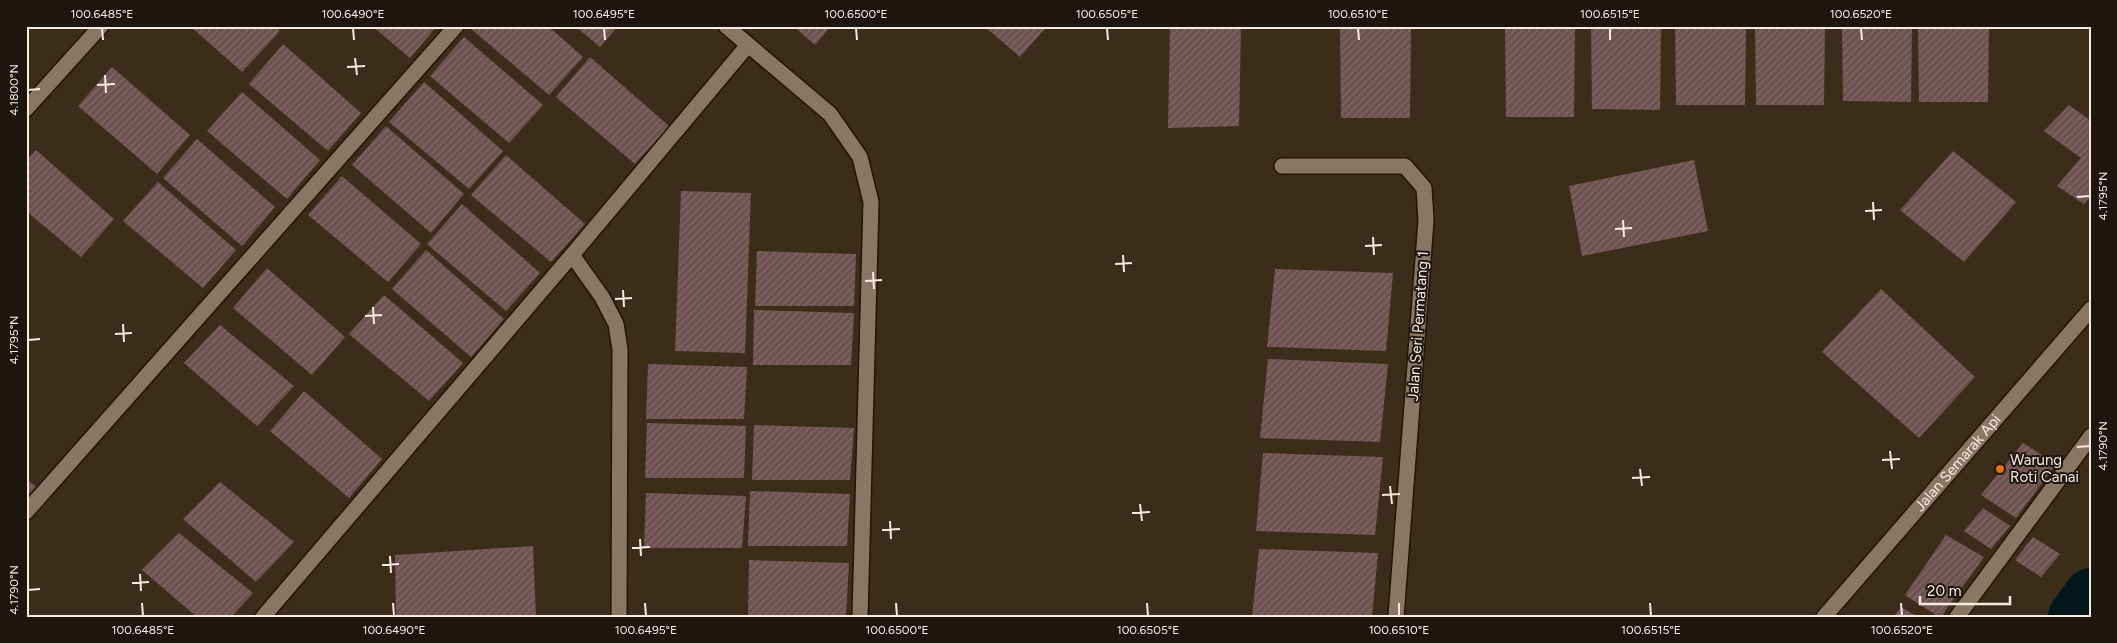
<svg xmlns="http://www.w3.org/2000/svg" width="2117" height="643" font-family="Figtree,sans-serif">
<defs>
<pattern id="building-hatch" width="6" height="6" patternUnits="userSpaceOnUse" patternTransform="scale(1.25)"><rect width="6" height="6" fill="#6d5250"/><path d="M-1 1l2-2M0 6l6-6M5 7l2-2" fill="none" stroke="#826b69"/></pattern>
</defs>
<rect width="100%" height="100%" fill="#3c2c1a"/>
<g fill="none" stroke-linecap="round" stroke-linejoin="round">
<path stroke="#02171b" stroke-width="54" d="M2075,617L2091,595"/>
</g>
<g fill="url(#building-hatch)">
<path d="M190,26H274L280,31L242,72Z"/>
<path d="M372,26H437L410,58Z"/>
<path d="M471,26H548L583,57L549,95L470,28Z"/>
<path d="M575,26H618L600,47Z"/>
<path d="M793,26H831L815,45Z"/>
<path d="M984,26H1047L1020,57Z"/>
<path d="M1170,26H1241L1239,126L1168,128Z"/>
<path d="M1340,26H1411L1410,118H1341Z"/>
<path d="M1505,26H1575L1574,117H1506Z"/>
<path d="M1591,26H1661L1660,110L1592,109Z"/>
<path d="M1675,26H1746L1745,105H1676Z"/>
<path d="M1755,26H1825L1824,105H1756Z"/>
<path d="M1842,26H1912L1911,102L1843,101Z"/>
<path d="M1918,26H1989L1988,102H1919Z"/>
<path d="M464,37L543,105L509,143L430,76Z"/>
<path d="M283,44L361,113L328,151L249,84Z"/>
<path d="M590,57L669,126L635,164L556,97Z"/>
<path d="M112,67L190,135L157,174L78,106Z"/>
<path d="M424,82L503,151L469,189L389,122Z"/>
<path d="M242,92L320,160L287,199L207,131Z"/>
<path d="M2069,105L2091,121V196L2084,204L2057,186L2081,158L2044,131Z"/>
<path d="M386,126L464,194L431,233L352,165Z"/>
<path d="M197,139L275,207L242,246L163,178Z"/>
<path d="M36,150L114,219L81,257L26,211V161Z"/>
<path d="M1953,151L2016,202L1964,262L1900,210Z"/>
<path d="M506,155L585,224L551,262L471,195Z"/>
<path d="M1694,160L1708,231L1582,256L1569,186Z"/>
<path d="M342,176L421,244L388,282L308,215Z"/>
<path d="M158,182L236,250L203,288L123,221Z"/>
<path d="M681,191L751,193L745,353L675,351Z"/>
<path d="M462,204L540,273L506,311L427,244Z"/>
<path d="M426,250L504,319L471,357L392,289Z"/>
<path d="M757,251L856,254L854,306H755Z"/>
<path d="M267,268L345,337L312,375L233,308Z"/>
<path d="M1275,269L1393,273L1386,351L1267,347Z"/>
<path d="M1881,289L1975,377L1919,438L1822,352Z"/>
<path d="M384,295L463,363L429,401L349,334Z"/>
<path d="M754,310L854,313L851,365H753Z"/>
<path d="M220,325L294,386L257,426L184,363Z"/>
<path d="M1268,359L1388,364L1380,442L1260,438Z"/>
<path d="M648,364L747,367L744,419H646Z"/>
<path d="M304,391L382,459L349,498L270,431Z"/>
<path d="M647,423L746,426L744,478H645Z"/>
<path d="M754,425L854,428L850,480H752Z"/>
<path d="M2023,443L2056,464L2016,518L1981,495Z"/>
<path d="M1263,453L1383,457L1375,535L1256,531Z"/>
<path d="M26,478L36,487L26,497Z"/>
<path d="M220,482L294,542L256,582L183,519Z"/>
<path d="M750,491L850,494L847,546H748Z"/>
<path d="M646,493L746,496L742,548H644Z"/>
<path d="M1983,508L2010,526L1991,549L1964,531Z"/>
<path d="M179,533L253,593L231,617H197L142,570Z"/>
<path d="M1946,535L1984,557L1941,617H1939L1905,595Z"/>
<path d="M2033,537L2060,554L2041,577L2015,560Z"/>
<path d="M533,546L536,617H396L395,555Z"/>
<path d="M1259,549L1378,553L1372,617H1252Z"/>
<path d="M749,560L849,563L846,616L748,615Z"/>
<path d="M1901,607L1918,617H1893Z"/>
</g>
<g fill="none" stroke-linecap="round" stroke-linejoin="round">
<g stroke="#231404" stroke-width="18">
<g id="minor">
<path d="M726,26L830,114L860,157L871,202L860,617"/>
<path d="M26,109L101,26"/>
<path d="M1282,166H1405L1424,188L1426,220L1396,617"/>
<path d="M572,255L602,297L616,324L620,349L619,617"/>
<path d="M26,512L456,26"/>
<path d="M263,617L572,255L748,45"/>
<path id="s1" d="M1824,617L2091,309"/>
<path d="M1957,617L2091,436"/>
</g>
</g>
<use href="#minor" stroke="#8a7763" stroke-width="15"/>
</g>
<path fill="none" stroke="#f6ebe1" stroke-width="2" d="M102,28L103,40M353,28L354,40M604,28L605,40M856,28L857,40M1107,28L1108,40M1358,28L1359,40M1610,28V40M1861,28L1862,40M355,58L357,75M347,67L365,66M105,75L106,93M97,85L115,84M28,90L40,89M2077,197L2090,196M1873,202L1874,220M1865,211L1882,210M1623,220L1624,237M1615,229L1632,228M1373,237L1374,255M1365,246L1382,245M1123,255L1124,272M1115,264L1132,263M873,272L874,289M865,281L882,280M623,290L624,307M615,299L632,298M373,307L374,324M365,316L382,315M123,324L124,342M115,334L132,333M28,340L40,339M2077,447L2090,446M1890,451L1892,469M1882,460L1900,459M1640,469L1642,486M1632,478L1650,477M1390,486L1392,504M1382,495L1400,494M1140,504L1142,521M1132,513L1150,512M890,521L891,539M882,530L900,529M640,539L641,556M632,548L650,547M390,556L391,573M382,565L399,564M140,574L141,591M132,583L149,582M28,590L40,589M142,603L143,616M393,603L394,616M645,603L646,616M896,603L897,616M1147,603L1148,616M1399,603V616M1650,603L1651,616M1901,603L1902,616"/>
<circle fill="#e8710a" stroke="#1d160e" stroke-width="2" cx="2000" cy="469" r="5"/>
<g text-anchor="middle" stroke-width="4" stroke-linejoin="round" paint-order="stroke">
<g font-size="15" fill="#f6ebe1" stroke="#1d160e">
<text transform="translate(1418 326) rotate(-86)" y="5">Jalan Seri Permatang 1</text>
<text dy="5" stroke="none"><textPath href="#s1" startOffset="204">Jalan Semarak Api</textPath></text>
</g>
<g font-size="15" fill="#f6ebe1" stroke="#1d160e" text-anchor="start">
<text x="2010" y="465">Warung<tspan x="2010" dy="17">Roti Canai</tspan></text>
</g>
</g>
<rect width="2117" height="643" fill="none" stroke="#1d160e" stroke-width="55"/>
<path d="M1920 596v8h90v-8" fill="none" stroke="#f6ebe1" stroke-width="2.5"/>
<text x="1927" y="596" font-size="15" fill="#f6ebe1" stroke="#1d160e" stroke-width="4" paint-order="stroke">20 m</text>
<rect x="28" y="28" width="2062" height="588" fill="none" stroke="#f6ebe1" stroke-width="2"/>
<g font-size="12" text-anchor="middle" fill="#f6ebe1">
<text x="102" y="18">100.6485°E</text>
<text x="353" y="18">100.6490°E</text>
<text x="604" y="18">100.6495°E</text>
<text x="856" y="18">100.6500°E</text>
<text x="1107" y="18">100.6505°E</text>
<text x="1358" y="18">100.6510°E</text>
<text x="1610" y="18">100.6515°E</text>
<text x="1861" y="18">100.6520°E</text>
<text transform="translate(14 90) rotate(-90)" y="4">4.1800°N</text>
<text transform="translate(2103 196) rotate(-90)" y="4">4.1795°N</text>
<text transform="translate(14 340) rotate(-90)" y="4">4.1795°N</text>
<text transform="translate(2103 446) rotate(-90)" y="4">4.1790°N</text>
<text transform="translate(14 590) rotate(-90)" y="4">4.1790°N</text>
<text x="143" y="634">100.6485°E</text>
<text x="394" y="634">100.6490°E</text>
<text x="646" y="634">100.6495°E</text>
<text x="897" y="634">100.6500°E</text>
<text x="1148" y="634">100.6505°E</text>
<text x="1399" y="634">100.6510°E</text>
<text x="1651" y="634">100.6515°E</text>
<text x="1902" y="634">100.6520°E</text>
</g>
</svg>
